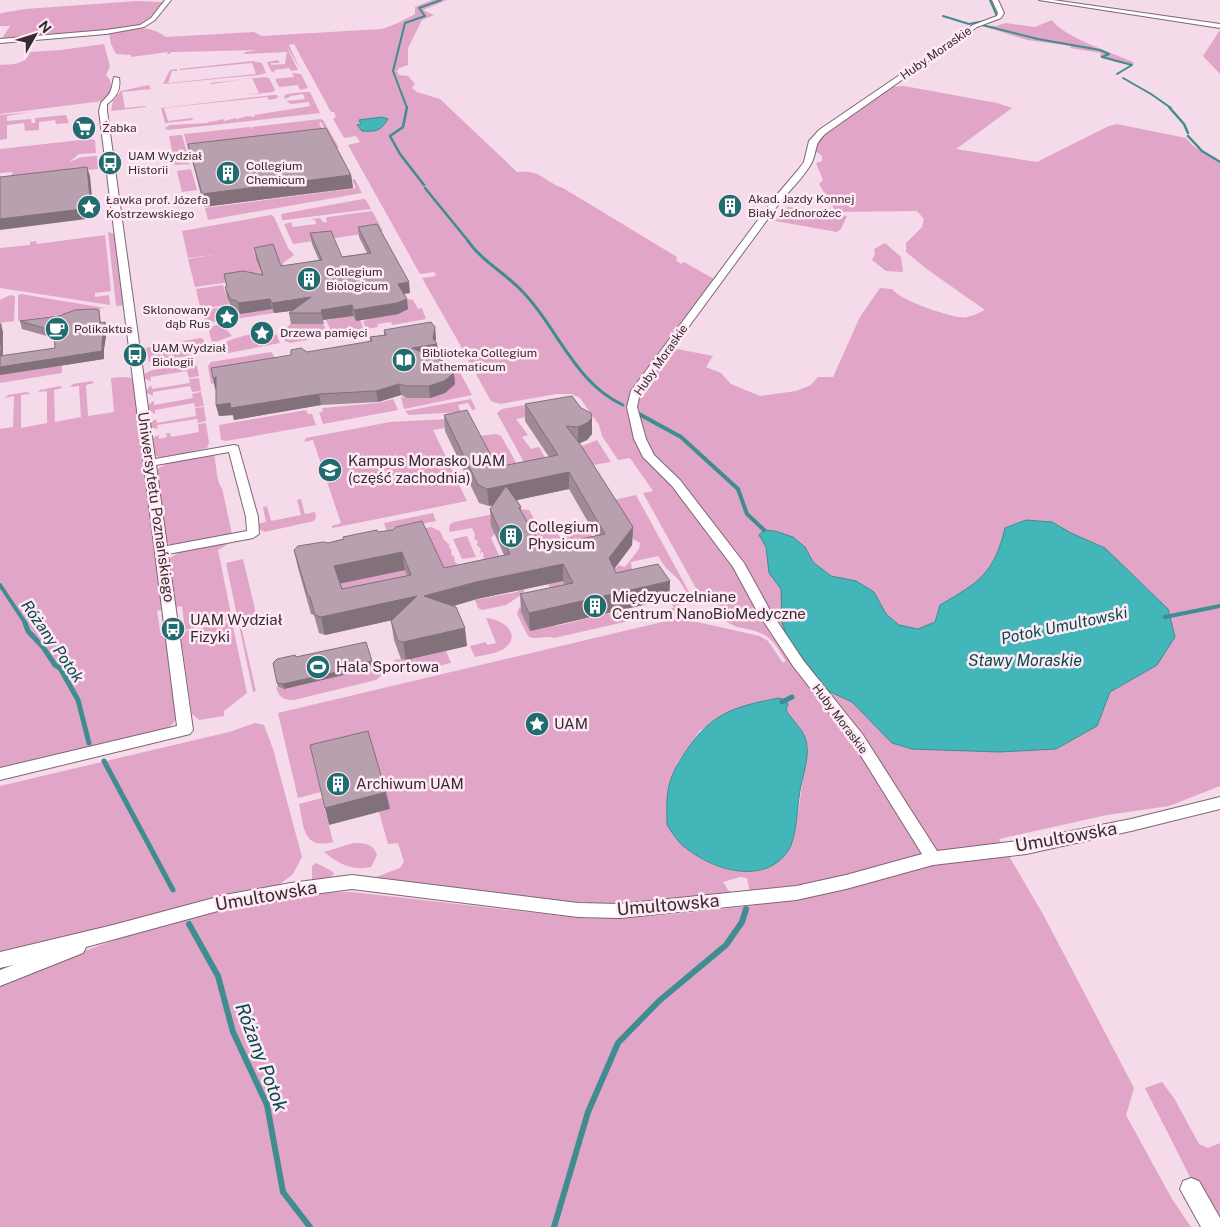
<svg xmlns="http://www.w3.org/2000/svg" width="1220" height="1227" font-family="'Public Sans',sans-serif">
<rect width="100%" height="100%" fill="#f5dae9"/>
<g fill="#e1a5c7" fill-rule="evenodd">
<path d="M432,0H447L423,10L434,15L422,20L408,48V65L399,68L397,71L399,75L408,76L415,84L412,88L417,92L440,99L517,172C543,170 541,180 563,188L677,257L676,260L681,264L684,262L714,279L691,312L658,353L666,357L672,348L713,356L706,367L721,373L731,384L760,396L796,391L811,385L818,377H833L860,317L880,288L892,289C900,300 944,315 959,317C968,319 978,313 985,310L928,270L906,252V243L922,227L924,219L917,211L836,212L819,184L823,180L816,163L822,161V156L813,149V143L823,138L820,133L827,126L851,112L863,101L887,87L904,86L997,103L1012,108L956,149L1037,162L1109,126L1117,124L1186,138L1192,145L1220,164V786L1169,806L1107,815L999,839L1044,916L1134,1088L1126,1115L1172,1199L1191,1227H0V982C114,940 228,893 352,892L580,918C639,920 699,911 758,905L768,892L750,893L747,878L740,877L723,882L728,890L737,895L623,903H575L375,879L376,877L400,868L404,862L398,843L388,844L379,812L389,809L371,749L314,763L321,792L298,798L278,713L679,618L760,636L768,641L783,663L786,661C780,653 775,641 766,636C744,623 734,635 715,609L719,608L714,601L708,602L702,599L643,493L653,491L630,458L618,460L602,436L599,425L580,398L572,394H556L500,404L491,401L468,360L478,357L477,356L467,357L422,278L436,276L434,272L420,274L348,145L360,142L356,136L344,138L333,119L336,117L334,112H331L294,44L289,45L300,69L286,45L298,70L291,71L289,68L274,70L275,73L271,71L267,62L278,60L280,63H271V65L285,64L287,52L244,54L245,52L258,50L178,52H172L167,55L168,52L131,57V55L116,54L111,44L109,34C126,26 152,25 166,37L254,32L262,36L381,29C393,26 404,20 415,14V7ZM1033,551L1077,561L1113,579L1127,642L1110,692L1042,676L996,670L934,657L904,663L887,674L881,687L880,730L852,702L827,691L814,674L832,667L844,656L842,642L851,635L871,639L930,643L939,637L935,622L940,605L975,584L991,567L1008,556ZM779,698L785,700L788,704L783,717L795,737L808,746C804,766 797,839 788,851C763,885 714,871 686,848C678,842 672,832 667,825L669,786L678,762L700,730L743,714L762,701Z"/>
<path d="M137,1L163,2L147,22L138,26L82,33L1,40L10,26H0V14L2,13L25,9Z"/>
<path d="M1052,20C1063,37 1113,53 1133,62L1134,64L1116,62L1100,57L1101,53L1070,48L1071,46L1027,40L980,25L996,26L1006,23L1035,27Z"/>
<path d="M1220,30V74L1203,56Z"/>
<path d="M104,44L110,66L106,75L110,80L112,92L103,101L0,114V65C12,64 26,65 30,52L61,50Z"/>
<path d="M253,61L262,63L266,73L259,75L163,84L170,70L177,69V71H172L168,83L256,74L252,63L180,70L179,69Z"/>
<path d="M292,73L301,74L308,88L300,90L298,85L279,87L275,79L294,77Z"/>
<path d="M266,77L269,78L275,90L273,92L247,95L259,93L252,78L212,84L210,83Z"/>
<path d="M149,85L151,89L122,92L125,108L145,106L146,107L111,111L113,101L121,91Z"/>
<path d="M304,92H310L320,113L168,130L165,128L170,125L208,123L210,121L211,122L223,119L224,121L236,118L237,119L248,116L254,117L255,115L310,106L309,102L291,104L286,101L305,99L303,94L291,96L285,99L284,96L287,94Z"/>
<path d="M273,95H277L278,98L269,100L267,97L164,108L168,121L192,118L193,120L165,123L161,108Z"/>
<path d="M31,112L7,116V121L31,119L32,123H35V118L66,115L69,123L56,124L55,120L39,122V130L25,131L24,123L7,125V139L0,140V115Z"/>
<path d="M320,119L323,120L339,148L335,149L321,122L319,123L327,138L189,155L184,134L250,127L252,129V127Z"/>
<path d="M182,135L190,164L175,165L169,136Z"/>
<path d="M89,139L95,140L96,153L79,154L69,162L82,157L97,156L98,169L12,179V172L0,173V149Z"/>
<path d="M191,169L197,190L182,192L177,171Z"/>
<path d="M355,179L362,193L208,220L205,208L356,188L352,180Z"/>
<path d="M363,199L366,200L371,209L285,220H282L281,214Z"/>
<path d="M788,207L847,216L841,229L837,232L775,221Z"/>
<path d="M372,211L383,231L293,244L284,224L293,222L291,224L293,227L316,224L315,220L310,219L320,218L323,222H327L326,218L328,217Z"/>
<path d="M271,215L274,217L288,248L294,255L283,263L282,276L256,249H253L263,280H243L195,287L188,259L213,255L188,258L182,231Z"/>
<path d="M108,232L115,234L124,305L116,306Z"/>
<path d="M105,235L111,291L95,293V297L109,295L110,305L0,288V248L30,245V242L36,241L37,244Z"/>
<path d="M885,243L901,257L903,272L886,271L872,260L875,254L874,249Z"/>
<path d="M223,285L229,305L205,308L200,307L196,289Z"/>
<path d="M21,294L105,308L18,321V295Z"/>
<path d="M10,295L15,296L14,321L0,323V300Z"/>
<path d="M407,299L413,300L418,309L422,308L426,319L392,325L391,322L377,324L378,327L366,329L363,321L367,320V318L405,311Z"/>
<path d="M229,306C237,316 261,310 272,309L274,313L216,322L208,321L202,317L201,312L205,310Z"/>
<path d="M353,316L356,321L360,320L364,330L331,331L326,320Z"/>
<path d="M292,323L323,324L327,331L297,333L283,330Z"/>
<path d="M222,324L232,336L212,343L208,327Z"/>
<path d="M263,332L277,335L280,343L218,355L214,352C222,339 248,335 263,332Z"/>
<path d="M322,333H327L329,336L290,343L285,341L284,336Z"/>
<path d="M201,338L204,340L206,350L198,352L166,344Z"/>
<path d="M158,345L193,354L194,355L149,362L146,348Z"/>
<path d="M271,352L273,354L278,369L211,384L208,366L211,362Z"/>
<path d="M450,363L456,365L472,395L404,409L401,397L429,398L448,390L416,369Z"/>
<path d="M191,364L197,366L199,376L189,378L187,371L150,377L151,381L143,378L144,374L152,370Z"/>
<path d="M62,365V373L0,383V375Z"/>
<path d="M123,377L133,378L163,609L157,611L161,636L167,635L176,719L172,725L164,729L0,768V429L13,427L14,396L5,398L8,395L27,392L30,394L21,395V428L47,423V391L38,392L40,390L60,386L62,388L54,390L55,422L81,417L79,386L70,387L73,384L92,381L94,383L86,385L88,416L114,412L111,378Z"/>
<path d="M199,378L201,391L192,392L190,386L153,392V396L145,392L151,385L152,389L190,383L189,379Z"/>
<path d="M201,392L204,406L195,407L194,403L155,410V414L148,410L149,404L154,401V405L193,398L192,394Z"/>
<path d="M393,399L398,410L323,424L319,412H323L322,408L378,403Z"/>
<path d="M471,399L476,409L472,410L468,403L458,405L461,412L409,415L405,411Z"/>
<path d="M557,399L575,401L580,406L516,419L528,435L522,437L531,449L539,447L551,468L526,466L497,413L502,409Z"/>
<path d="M204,407L206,421L198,423L197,419L157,425L158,429L150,427V423L156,419L157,423L196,416L195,408Z"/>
<path d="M306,410L308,414H312L316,425L226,441L221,440L219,425Z"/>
<path d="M448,419L462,425L433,430L455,476L444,479L445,481L456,479L467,501L332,528V526L341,523L313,440L304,442L306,438L390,422Z"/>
<path d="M206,423L209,443L207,448L164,458L155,456L152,441L154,437L159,435V439L167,437L166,433H170L171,437L199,432L198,424Z"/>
<path d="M496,434L501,436L518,466L500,475L479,436Z"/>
<path d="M597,440L611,462L587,466L577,450L582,446Z"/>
<path d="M214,454C216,463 217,484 222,488L232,534L170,545L166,541L157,469L170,462Z"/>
<path d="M636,495L694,601H692L679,580L666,568L658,556L631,562L632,570L553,589L549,587L548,582L554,583L618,567V565L625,567L639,549L640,543L633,539L609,501Z"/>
<path d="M301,499L305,514L315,512L316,517L314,521L269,531L264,532L258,528L257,524L266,522L263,507L267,506L271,521L301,515L297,500Z"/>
<path d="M519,509L529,510L541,530L553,527L562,540L567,539L561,526L583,521L597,545L548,561L496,532L491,538L503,564L484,560L483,552L480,553L481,549L476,544L478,543L476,539L474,540L475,534L472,528L450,532L449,529L450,524L454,522Z"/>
<path d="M433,513L436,521L387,531L384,523Z"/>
<path d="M431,527L440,531L444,540L450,545H448L452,551L451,552L452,556H454L455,562L459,566L446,576L398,534Z"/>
<path d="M467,536L476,557L462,559L453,539Z"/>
<path d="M233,541L218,550L232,619L185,630L182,606L176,607L170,558L180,552Z"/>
<path d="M243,559L257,618L240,622L256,691L253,692L226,563Z"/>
<path d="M392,569L406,570L407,576L349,607L335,576L355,580Z"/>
<path d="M521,588L524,589V593L506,605L482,610L478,608L475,600L517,592Z"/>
<path d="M672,604H681L673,611L554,638C547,635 536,641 528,636L517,614L519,608L529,606L556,626L619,611L622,616L648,610L650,613L674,608Z"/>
<path d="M486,618C504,619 524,636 502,650C494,654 483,655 475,657L470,646L486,642L487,645L496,643Z"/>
<path d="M232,622L247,693L224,711V716L199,720L192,714L180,632Z"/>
<path d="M446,651L451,663C440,665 409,676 400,671C396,668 396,664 394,660L401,659L406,660Z"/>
<path d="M382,663L384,673L376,680L294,700C284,700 279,698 276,687L284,689L356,672L360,668Z"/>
<path d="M255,723L264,725L273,749L302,857L293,874L275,888L0,955V786L229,732Z"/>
<path d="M322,798L333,842C303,850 304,827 299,804Z"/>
<path d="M353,843C364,843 373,843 377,855L371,867C351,871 339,864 324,852Z"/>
<path d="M316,863L332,871L334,874C329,879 319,883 312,880V866Z"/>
<path d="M1162,1082L1174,1098L1199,1144L1208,1148L1220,1143V1223L1190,1177L1145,1088Z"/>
</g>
<g fill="#43b6ba" stroke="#3f8d91">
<path d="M382,117L388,119C381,131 376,132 362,131L357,125L361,124L359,120Z"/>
<path d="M1026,520L1052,522L1071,533L1105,548L1168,609L1175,637L1157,665L1110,692L1097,726L1056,749L999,752L912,749L892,743L852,702L828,691L788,639L782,623L781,589L769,573L766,547L759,535L764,530L775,531L793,537L805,547L813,562L831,576L856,581L874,592L886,614L899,625L918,629L935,622L940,605C979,582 994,574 1005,528Z"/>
<path d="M779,698L785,700L788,704L786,710C793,722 806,731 807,746C809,757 802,779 800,791C797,807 797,838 788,851C764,886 713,870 686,848C678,843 672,832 667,825C667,812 666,798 669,786C672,772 680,760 688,748C713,712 737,706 779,698Z"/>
</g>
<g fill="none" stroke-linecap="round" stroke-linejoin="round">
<g stroke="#3f8d91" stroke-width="2">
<path d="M990,0L997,16L994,18"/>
<path d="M943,16L969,24L985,21"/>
<path d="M982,25L1038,39L1100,50L1109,54L1102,57L1132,65L1117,74"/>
<path d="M1123,78L1151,94L1171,108"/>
<path d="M407,108L393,71L405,23L425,16L419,8L441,0"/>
</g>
<g stroke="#3f8d91" stroke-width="2.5">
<path d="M407,107L403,127L390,136L400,154L424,185"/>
<path d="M1169,107L1184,124L1188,133"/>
<path d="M1188,136L1202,151L1220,162"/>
<path d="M425,188L469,242"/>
</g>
<path stroke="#3f8d91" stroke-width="3" d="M468,241C481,260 503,272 519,288C556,324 574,383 623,405"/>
<g stroke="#3f8d91" stroke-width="4">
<path d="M639,414L681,437L738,489L747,514L764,530"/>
<path d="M0,585L26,624"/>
<path d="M1165,617L1220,606"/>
</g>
<g stroke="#3f8d91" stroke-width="5">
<path d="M25,623L28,631L43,647L55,665L60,668L78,700L89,743"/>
<path d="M782,702L792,697"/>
<path d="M104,761L173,890"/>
</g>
<g stroke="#3f8d91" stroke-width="6">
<path d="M189,924L218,976L233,1032L267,1105L283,1192L310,1227"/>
<path d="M554,1227L588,1112L618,1043L659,1001L726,945L742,922L746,909"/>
</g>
<g stroke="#7e6673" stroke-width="2">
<g id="minor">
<path d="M165,0H171L155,20L144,27L106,34L0,43V39L106,30L140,25L151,18Z"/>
<path d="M992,0H998L1004,13L1001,18L977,27L825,134C813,146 818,149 812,162C805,176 791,189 781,201L640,393L637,407L646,439L654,455L680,480L744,563L771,612L803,660L863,735L937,851L1026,840L1131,819L1220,797V809L1131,831L1026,854L933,865L846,889L796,900L620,918L578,917L352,889L291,897L225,909L86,947L83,953L0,986V970L13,965L0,968V952L113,925L225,895L291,883L352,875L578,903L620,904L796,886L846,875L922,854L853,743L793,666L758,613L733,567L672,486L643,457L634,439L627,407L631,391L775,197L798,170L804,162L809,141L819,130L973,25L997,16L998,13Z"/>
<path d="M1039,0H1053L1220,24V28Z"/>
<path d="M114,77L119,78C121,89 117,97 107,104V111L155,459L234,445L238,446L258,517L259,534L253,538L168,554L193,730L190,734L0,780V768L177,726L99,111L101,103C112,92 111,91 114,77ZM229,452L246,517L247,531L167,546L156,465Z"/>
<path d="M1191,1178L1199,1181L1220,1218V1227H1201L1180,1189L1183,1181Z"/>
</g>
</g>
<use href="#minor" fill="#fff" fill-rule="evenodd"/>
</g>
<g fill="#9f8a96" fill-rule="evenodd">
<path d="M188,144L351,175L353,188L204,207Z"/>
<path d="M358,227L410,293L404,294L408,309L398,314L356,321L353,316L323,320L324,324H291L289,313L292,311L274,313L272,309L240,314L239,312L232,309L227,298L225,287H227L224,274L262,275L256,259L254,248L281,266L319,260L312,244L310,233L342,257L367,253L359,237Z"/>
<path d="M99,310L101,323L105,322L107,330L104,349V359L0,375L3,332V356L55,348L54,338L22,329L20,321Z"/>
<path d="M384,330L436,338L435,341L437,344L438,355L431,356L455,384L445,393L430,398H407L401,395L378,402L321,405L234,420L233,415L219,416L216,405V389H215L307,352L370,342V337L384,335Z"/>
<path d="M525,404L581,408L592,418V434L587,440L579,443L633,527L632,545L614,569L616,573L670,581L669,599L530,631L521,612L520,594L565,585L563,581L477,599L453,606L467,646L406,660L401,659L394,640L391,621L393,620L325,635L319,633L314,615L311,614L298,568L294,550L378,532L444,568L504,555L491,526L490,509L493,505L489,506L479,503L445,431L444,415L497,467L549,457L525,421ZM569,489L596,536L542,547L521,512V507L517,500ZM405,570L407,576L342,589L340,583Z"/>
<path d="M296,657L372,661V665L360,668L356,672L284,689L278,687L277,683Z"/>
</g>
<g fill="#82707a">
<path d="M87,167L90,176L94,218L0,230V219Z"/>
<path d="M351,175L353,188L204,207L202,194Z"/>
<path d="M409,282L410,293L399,294L398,284Z"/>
<path d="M311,297L313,308L274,313L272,303Z"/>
<path d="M270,299L272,309L240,314L238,303Z"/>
<path d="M407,299L408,309L398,314L356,321L354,310Z"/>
<path d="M352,305L353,316L323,320L321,310Z"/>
<path d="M105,322L107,330L104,349V359L0,375V367L102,342Z"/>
<path d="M1,324L3,332L2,364L0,357Z"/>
<path d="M435,327L436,338L435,344H437L438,355L413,359L412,348L433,338Z"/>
<path d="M454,373L455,384L445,393L430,398L429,386Z"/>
<path d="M216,377L219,389H215L213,378Z"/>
<path d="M399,384L401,395L378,402L376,391Z"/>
<path d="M319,394L321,405L234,420L231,408Z"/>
<path d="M230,403L233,415L219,416L216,405Z"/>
<path d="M592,418V434L587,440L578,444V427Z"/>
<path d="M569,472V489L489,506L487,489Z"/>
<path d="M633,527L632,545L609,576V558Z"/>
<path d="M402,552L405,570L338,584L334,566Z"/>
<path d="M563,564V581L477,599L426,614L424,596L476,582Z"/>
<path d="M670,581L669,599L530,631L529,613Z"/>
<path d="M417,596L419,614L325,635L321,617Z"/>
<path d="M465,628L467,646L406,660L403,642Z"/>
<path d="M372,661V665L360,668L356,672L284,689L283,684Z"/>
<path d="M386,792L390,809L329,825L325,808Z"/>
</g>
<g fill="#b9a0ae" stroke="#82707a" fill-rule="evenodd">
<path d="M326,128L351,175L202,194L188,144Z"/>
<path d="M87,167L91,208L0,219V177Z"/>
<path d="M377,224L409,282L398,284L407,299L397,303L354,310L352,305L321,310L322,313H289L311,297L272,303L270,299L238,303L237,301L230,299L225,287H227L224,274L243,271L263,275L254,248L273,244L281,266L322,260L310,233L331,231L342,257L371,253L358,227Z"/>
<path d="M94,309L99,310L100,323L105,322L102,342V351L0,367V356L55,348L54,331L20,321L59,316L75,310Z"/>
<path d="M431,322L435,327L433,338L437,344L412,348L445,362L454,373L444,381L429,386H406L399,384L376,391L319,394L231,408L230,403L216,405V377L213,378L211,368L291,355V350L301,348L307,352L372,341L370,337L386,335L384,330Z"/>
<path d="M0,324H1L0,346Z"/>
<path d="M572,396L581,408L591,413L592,418L587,423L578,427L566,426L580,444L633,527L609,558L616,573L658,564L670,581L529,613L520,594L573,583L563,564L476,582L424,596L456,607L465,628L403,642L398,641L391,621L417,596L321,617L315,615L310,597L308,596L294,550L298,546L323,542L328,543L344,539L343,537L377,530L378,532L393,530L396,527L422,521L444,568L510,554L490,509L506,486L519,504L521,507L519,508L542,547L605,534L569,472L487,489L478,485L444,415L467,410L497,467L558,455L525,404ZM402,552L411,575L342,589L334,566Z"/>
<path d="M366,642L372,661L359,664L355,668L283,684L277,683L273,663L277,659L295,655L296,657Z"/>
<path d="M368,731L386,792L325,808L310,745Z"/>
</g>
<defs>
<g id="supermarket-disc" transform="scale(1.25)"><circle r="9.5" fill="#206c6f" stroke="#ffe9f5"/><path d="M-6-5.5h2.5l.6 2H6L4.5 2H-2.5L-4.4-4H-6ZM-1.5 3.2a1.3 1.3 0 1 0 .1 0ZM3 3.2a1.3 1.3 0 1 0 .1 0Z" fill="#fff"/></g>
<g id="bus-disc" transform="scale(1.25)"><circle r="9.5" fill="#206c6f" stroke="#ffe9f5"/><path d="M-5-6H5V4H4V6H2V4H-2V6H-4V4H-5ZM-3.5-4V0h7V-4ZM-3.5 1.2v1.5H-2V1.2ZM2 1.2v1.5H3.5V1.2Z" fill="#fff"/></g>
<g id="building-disc" transform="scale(1.25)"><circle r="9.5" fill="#206c6f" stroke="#ffe9f5"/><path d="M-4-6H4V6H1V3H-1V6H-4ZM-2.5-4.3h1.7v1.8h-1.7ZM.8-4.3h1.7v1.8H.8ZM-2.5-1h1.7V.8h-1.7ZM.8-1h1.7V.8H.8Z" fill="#fff"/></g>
<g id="sight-disc" transform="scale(1.25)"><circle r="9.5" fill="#206c6f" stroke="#ffe9f5"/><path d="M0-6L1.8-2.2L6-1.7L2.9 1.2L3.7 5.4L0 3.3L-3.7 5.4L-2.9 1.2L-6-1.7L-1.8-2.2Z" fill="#fff"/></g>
<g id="cafe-disc" transform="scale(1.25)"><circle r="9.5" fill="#206c6f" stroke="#ffe9f5"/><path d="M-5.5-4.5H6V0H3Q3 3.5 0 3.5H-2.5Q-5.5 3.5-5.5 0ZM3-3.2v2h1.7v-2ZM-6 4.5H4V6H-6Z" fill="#fff"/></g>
<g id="library-disc" transform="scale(1.25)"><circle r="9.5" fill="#206c6f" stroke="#ffe9f5"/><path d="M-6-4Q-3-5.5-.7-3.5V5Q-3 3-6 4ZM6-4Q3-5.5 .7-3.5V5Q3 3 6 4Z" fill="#fff"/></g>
<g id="university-disc" transform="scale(1.25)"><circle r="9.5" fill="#206c6f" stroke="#ffe9f5"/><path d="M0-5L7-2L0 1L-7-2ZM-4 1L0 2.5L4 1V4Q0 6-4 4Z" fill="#fff"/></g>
<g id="stadium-disc" transform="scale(1.25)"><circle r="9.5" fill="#206c6f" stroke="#ffe9f5"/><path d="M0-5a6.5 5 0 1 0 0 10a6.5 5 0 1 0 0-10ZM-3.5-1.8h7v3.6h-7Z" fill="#fff"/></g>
</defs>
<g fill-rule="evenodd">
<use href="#supermarket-disc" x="84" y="128"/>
<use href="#bus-disc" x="110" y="163"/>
<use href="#building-disc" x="228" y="173"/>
<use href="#building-disc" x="730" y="206"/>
<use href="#sight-disc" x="89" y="207"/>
<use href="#building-disc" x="309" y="279"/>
<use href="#sight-disc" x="227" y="317"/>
<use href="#cafe-disc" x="57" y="329"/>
<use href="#sight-disc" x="262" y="333"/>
<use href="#bus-disc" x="135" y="355"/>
<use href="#library-disc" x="404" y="360"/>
<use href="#university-disc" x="330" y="470"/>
<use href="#building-disc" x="511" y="536"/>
<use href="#building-disc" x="595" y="606"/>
<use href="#bus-disc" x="173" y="629"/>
<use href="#stadium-disc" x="318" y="667"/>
<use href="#sight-disc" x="537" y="724"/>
<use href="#building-disc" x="338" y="784"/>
</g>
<g text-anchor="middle" stroke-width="5" stroke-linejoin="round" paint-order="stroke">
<g font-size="12" fill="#362c31" stroke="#ffe9f5">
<text transform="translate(936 53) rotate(-35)" y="4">Huby Moraskie</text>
<text transform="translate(661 360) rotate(-55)" y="4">Huby Moraskie</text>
<text transform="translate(840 719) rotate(53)" y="4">Huby Moraskie</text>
</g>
<g font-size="12" fill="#362c31" stroke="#ffe9f5" text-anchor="start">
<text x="102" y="132">Żabka</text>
<text x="128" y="160">UAM Wydział<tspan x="128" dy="14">Historii</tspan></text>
<text x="246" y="170">Collegium<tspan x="246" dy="14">Chemicum</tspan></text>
<text x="748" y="203">Akad. Jazdy Konnej<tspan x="748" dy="14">Biały Jednorożec</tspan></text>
<text x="106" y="204">Ławka prof. Józefa<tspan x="106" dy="14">Kostrzewskiego</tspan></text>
<text x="326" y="276">Collegium<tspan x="326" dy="14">Biologicum</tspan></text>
<text x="210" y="314" text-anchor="end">Sklonowany<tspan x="210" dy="14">dąb Rus</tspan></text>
<text x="74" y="333">Polikaktus</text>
<text x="280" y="337">Drzewa pamięci</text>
<text x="152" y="352">UAM Wydział<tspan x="152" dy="14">Biologii</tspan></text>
<text x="422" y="357">Biblioteka Collegium<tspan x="422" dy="14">Mathematicum</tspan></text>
</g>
<g font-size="15" fill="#362c31" stroke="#ffe9f5" text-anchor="start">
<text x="348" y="466">Kampus Morasko UAM<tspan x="348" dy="17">(część zachodnia)</tspan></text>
<text x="528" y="532">Collegium<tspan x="528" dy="17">Physicum</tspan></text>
<text x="612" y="602">Międzyuczelniane<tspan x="612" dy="17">Centrum NanoBioMedyczne</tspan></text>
<text x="190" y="625">UAM Wydział<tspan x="190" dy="17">Fizyki</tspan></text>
<text x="336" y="672">Hala Sportowa</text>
<text x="554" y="729">UAM</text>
<text x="356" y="789">Archiwum UAM</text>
</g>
<g font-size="15" fill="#362c31" stroke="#ffe9f5">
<text transform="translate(156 507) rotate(82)" y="5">Uniwersytetu Poznańskiego</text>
</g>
<g font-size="16" font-style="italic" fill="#034b4d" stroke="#ffe9f5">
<text transform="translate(1064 625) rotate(-12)" y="6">Potok Umultowski</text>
<text transform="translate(53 641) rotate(55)" y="6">Różany Potok</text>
<text x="1025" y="666">Stawy Moraskie</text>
</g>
<g font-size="18" fill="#362c31" stroke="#ffe9f5">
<text transform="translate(1066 837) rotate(-10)" y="6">Umultowska</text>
<text transform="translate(266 896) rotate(-10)" y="6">Umultowska</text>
<text transform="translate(668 905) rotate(-5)" y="6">Umultowska</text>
</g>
<g font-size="19" font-style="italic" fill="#034b4d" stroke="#ffe9f5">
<text transform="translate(262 1057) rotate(69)" y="7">Różany Potok</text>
</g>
</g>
<g transform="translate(35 35) rotate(51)" stroke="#ffe9f5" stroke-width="4" paint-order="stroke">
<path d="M0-4L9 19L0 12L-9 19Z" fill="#362c31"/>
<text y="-8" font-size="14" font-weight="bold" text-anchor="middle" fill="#362c31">N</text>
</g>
</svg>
